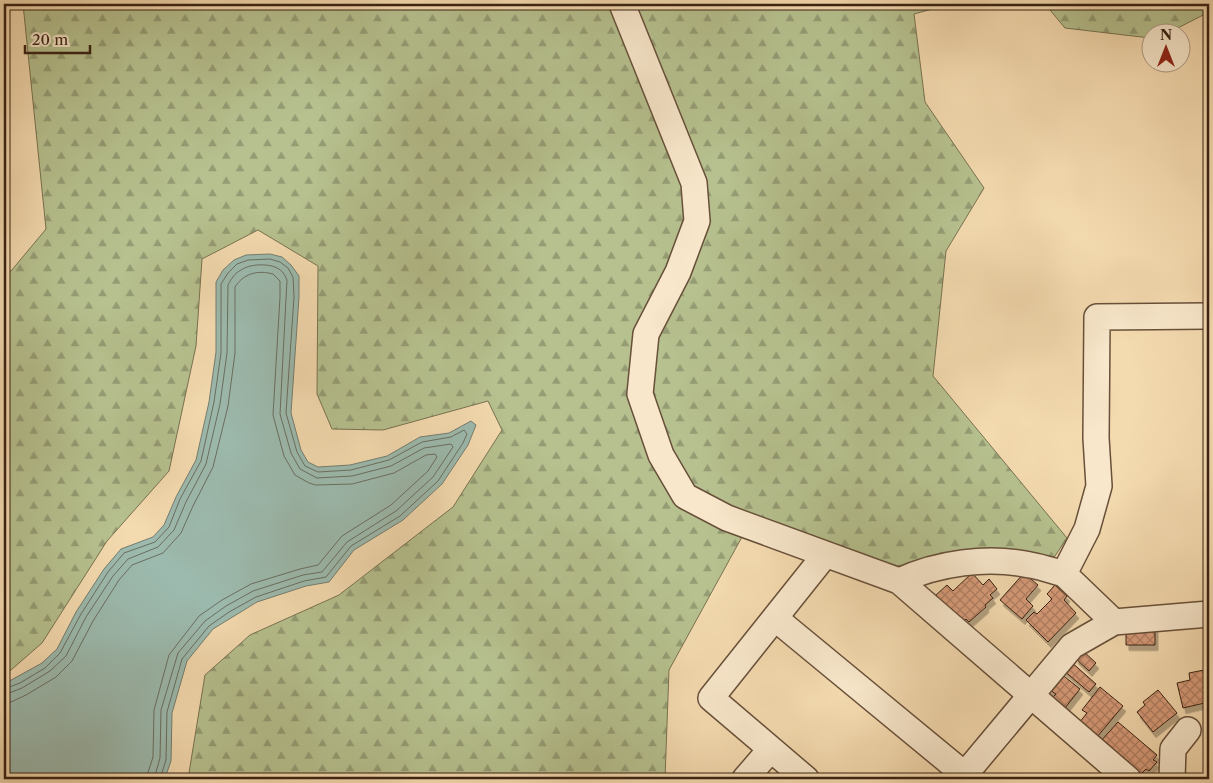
<svg xmlns="http://www.w3.org/2000/svg" width="1213" height="783" font-family="'Libre Caslon Text',serif">
<defs>
<pattern id="forest-firs" width="22" height="20" patternUnits="userSpaceOnUse" patternTransform="scale(1.25)"><rect width="22" height="20" fill="#b6c18f"/><path d="M5 1l3.5 6h-7zM16 11l3.5 6h-7z" fill="#959c74"/></pattern>
<pattern id="building-cross-hatch" width="8" height="8" patternUnits="userSpaceOnUse" patternTransform="scale(1.25)"><rect width="8" height="8" fill="#d79b79"/><path d="M0 0l8 8M0 8l8-8" fill="none" stroke="#af7e62"/></pattern>
<filter id="shadow"><feDropShadow dx="3" dy="5.5" stdDeviation="0" flood-color="#0004"/></filter>
</defs>
<rect width="100%" height="100%" fill="#f4daaf"/>
<filter id="stains"><feTurbulence type="fractalNoise" baseFrequency=".004" numOctaves="4"/><feColorMatrix values="0 0 0 0 .2 0 0 0 0 .09 0 0 0 0 .02 0 0 0 .5 -.17"/></filter>
<radialGradient id="worn" r=".72"><stop offset=".6" stop-color="#630" stop-opacity="0"/><stop offset="1" stop-color="#630" stop-opacity=".3"/></radialGradient>
<g fill="url(#forest-firs)" stroke="#787251">
<path d="M23,4H950L914,14L925,102L984,188L946,251L933,376L1067,538L1051,562L955,555L898,566L824,545L754,515L669,670L665,779H188L205,675L250,635L339,595L453,507L502,430L488,401L383,430L332,429L317,394L318,266L258,230L202,259L196,346L169,471L107,541L42,643L4,676V273L11,271L46,229Z"/>
<path d="M1045,4H1209V12L1170,32H1150V38L1065,28Z"/>
</g>
<path fill="#9cbaae" stroke="#747d70" d="M270,254L282,257L291,265L299,276V297L291,413L301,450L308,462L318,467L350,465L387,456L420,437L449,433L471,421L476,425L468,445L442,484L403,520L354,550L329,582L306,586L257,602L213,629L187,661L172,713L171,761L165,778L4,779V684L42,663L57,649L76,612L104,569L121,549L153,537L164,525L176,497L196,460L209,402L216,352V282L223,270L234,260L246,255Z"/>
<g fill="none" stroke-linecap="round" stroke-linejoin="round">
<g stroke="#6a6e60" stroke-width="1">
<path d="M4,689L20,683L45,668L60,653L81,614L108,572L124,553L155,542L169,527L180,499L201,461L214,402L221,353V284L228,273L237,264L248,260L270,259L280,262L288,268L293,277L294,297L286,413L297,452L305,466L318,472L351,470L389,460L422,442L451,437L464,430L467,434L463,443L438,481L400,516L351,546L326,577L304,581L256,597L229,612L209,626L182,659L167,712L166,760L160,779"/>
<path d="M4,695L22,688L50,671L66,656L86,617L113,576L128,559L158,547L174,530L186,502L206,464L220,404L227,353L228,285C231,279 235,273 241,270C249,264 268,263 277,268C282,270 285,275 287,280L280,414L291,453L300,469L317,478L352,476L391,466L424,448L451,444L453,447L433,477L396,511L347,542L322,572L303,575L253,591L226,606L205,621L178,653L161,710L160,758L154,779"/>
<path d="M4,702H11L26,695L56,677L72,661L93,621L119,580L132,565L163,553L181,533L193,506L213,467L228,406L235,353V287C244,273 258,270 273,274L280,281V297L273,415L284,456L295,475L309,483L316,485L352,484L394,473L426,455L435,454L437,457L428,471L391,505L342,536L318,565L300,569L251,584L222,600L199,616L169,655L154,710L153,757L146,779"/>
</g>
</g>
<g fill="url(#building-cross-hatch)" stroke="#392213" filter="url(#shadow)">
<path d="M972,573L983,585L989,579L997,589L990,595L993,598L985,605L986,607L969,622L966,619L961,624L936,595L947,585L953,591Z"/>
<path d="M1024,573L1038,585L1026,599L1033,606L1022,619L1000,600Z"/>
<path d="M1055,585L1067,596L1064,600L1076,613L1048,642L1026,620L1034,612L1037,614L1052,599L1047,594Z"/>
<path d="M1155,627V645H1126V628Z"/>
<path d="M1082,650L1096,663L1089,671L1075,658Z"/>
<path d="M1070,661L1096,684L1089,692L1063,670Z"/>
<path d="M1209,669V702L1183,708L1177,683L1190,680L1189,673Z"/>
<path d="M1060,673L1080,689L1065,708L1052,698L1056,694L1048,689Z"/>
<path d="M1100,687L1123,706L1097,737L1079,723L1087,713L1082,710Z"/>
<path d="M1158,690L1177,713L1153,732L1137,712L1145,705L1143,702Z"/>
<path d="M1118,722L1157,755L1153,760L1157,762L1149,771L1146,769L1141,774L1100,742Z"/>
</g>
<g fill="none" stroke-linecap="round" stroke-linejoin="round">
<g stroke="#68503a" stroke-width="28">
<g id="minor">
<path d="M622,4L694,183L697,221L678,272L646,334L640,394L661,455L685,496L727,518L899,581L1128,779"/>
<path d="M899,581C938,563 987,556 1030,565C1042,567 1053,571 1064,574"/>
<path d="M776,619L970,779"/>
<path d="M1114,622L1064,574L1087,529L1099,486L1096,438L1097,317L1209,316"/>
<path d="M745,779L770,750"/>
<path d="M806,779L711,698L825,555"/>
<path d="M961,779L1072,646L1114,622L1209,614"/>
<path d="M1172,779L1173,749L1188,730"/>
</g>
</g>
<use href="#minor" stroke="#f8e7cb" stroke-width="25"/>
</g>
<rect width="1213" height="783" fill="none" stroke="#f4daaf" stroke-width="20"/>
<rect x="5" y="5" width="1203" height="773" fill="none" stroke="#392213" stroke-width="2.5"/>
<rect x="10" y="10" width="1193" height="763" fill="none" stroke="#392213"/>
<g transform="translate(1166 48)"><circle r="24" fill="#f8e7cb" stroke="#ac9881"/>
<path d="M0-4L9 19L0 12L-9 19Z" fill="#8f2418"/>
<text y="-8" font-size="14" font-weight="bold" text-anchor="middle" fill="#392213">N</text>
</g>
<path d="M25 45v8h65v-8" fill="none" stroke="#392213" stroke-width="2.5"/>
<text x="32" y="45" font-size="15" fill="#392213" stroke="#f8e7cb" stroke-width="4" paint-order="stroke">20 m</text>
<rect width="100%" height="100%" filter="url(#stains)"/>
<rect width="100%" height="100%" fill="url(#worn)"/>
</svg>
